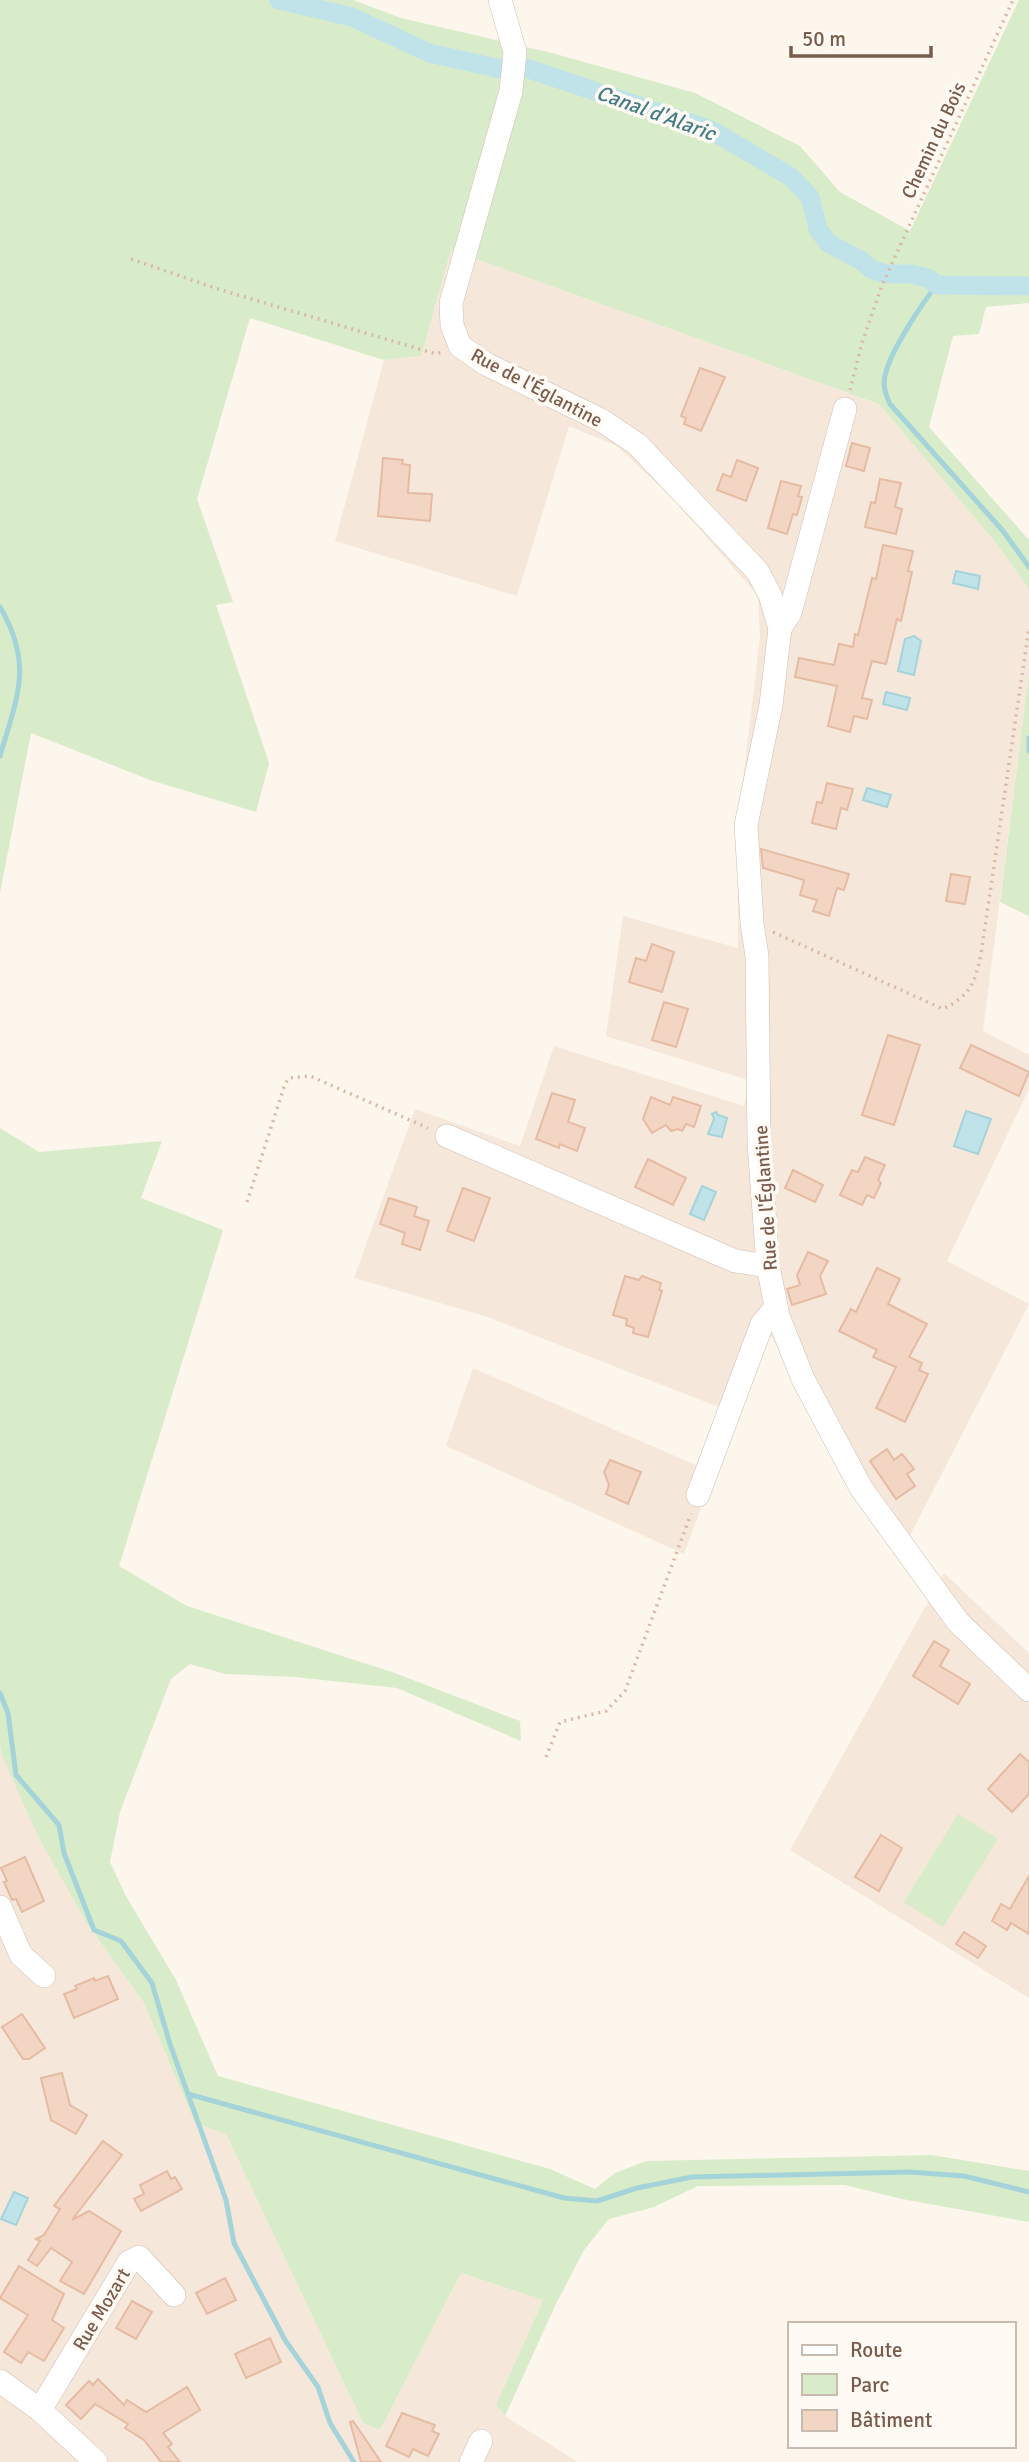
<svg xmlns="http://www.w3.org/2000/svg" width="1029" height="2462" font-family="Signika,sans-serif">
<rect width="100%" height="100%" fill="#fdf6ec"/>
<g fill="#f5e8da">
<path d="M451,250L879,404L996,543L1029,589V672L983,1031L1029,1055V1089L947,1261L1029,1304L900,1555L857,1503L772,1336L759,1345L734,1413L485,1316L354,1278L415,1109L520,1146L554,1046L744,1106L748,1080L606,1036L623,916L738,948L737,829L760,638L758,596L673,499L617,446L569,426L517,596L335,541L384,360L421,356Z"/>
<path d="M473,1368L714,1473L684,1554L446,1446Z"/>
<path d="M944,1573L1029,1653V1998L790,1850Z"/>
<path d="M0,1745L2,1756L86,1922L144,2003L195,2123L226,2134L363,2423L380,2430L461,2273L543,2300L496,2405L505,2416L578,2462H0Z"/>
</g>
<g fill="#d8ecc9">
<path d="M0,0H353L401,18L552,53L695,93L800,146L840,192L910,231L1019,0H1029V303L986,307L979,334L953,336L929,427L1029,540V589L996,543L879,404L451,250L421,356L384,360L250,318L197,499L233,602L216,605L269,763L256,812L150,780L31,733L0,893Z"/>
<path d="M1029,672V916L1000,902Z"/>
<path d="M0,1128L39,1152L162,1141L141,1198L223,1230L119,1566L187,1606L395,1673L520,1721L521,1741L397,1688L295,1677L225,1674L190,1664L171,1679L120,1812L110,1862L127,1898L176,1980L218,2076L550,2169L595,2189L615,2173L646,2161L932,2155L1029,2171V2222L902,2199L845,2185L698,2186L654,2207L609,2219L584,2250L555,2306L505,2416L496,2405L543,2300L461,2273L380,2430L363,2423L226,2134L195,2123L144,2003L86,1922L38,1836L2,1756L0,1745Z"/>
<path d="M958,1814L998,1839L943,1927L904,1902Z"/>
</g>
<g fill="#bfe3e8" stroke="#a5d3da" stroke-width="2">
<path d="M956,571L980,576L978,589L953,583Z"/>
<path d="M914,636L921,641L914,675L898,671L905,639Z"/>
<path d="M886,692L910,698L907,710L883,704Z"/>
<path d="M867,788L891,795L887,807L863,800Z"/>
<path d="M966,1111L991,1119L978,1154L954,1146Z"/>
<path d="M716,1112L718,1115L727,1118L722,1137L708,1134L714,1119L712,1114Z"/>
<path d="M702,1186L716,1192L704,1220L690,1214Z"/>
<path d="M14,2192L28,2198L16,2225L1,2219Z"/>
</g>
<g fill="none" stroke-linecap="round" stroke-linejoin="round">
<g stroke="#a5d3da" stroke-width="5">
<path d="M937,285C922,303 892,349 886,372C882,384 885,393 890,404L1003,531L1029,567"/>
<path d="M0,607C34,665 17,697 0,756"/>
<path d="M1029,738V751"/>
<path d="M0,1693L8,1713L16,1775L59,1825L64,1853L94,1930L121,1941L152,1983L170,2044L226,2200L234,2243L285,2340L318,2387L330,2423L354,2462"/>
<path d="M188,2094L564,2198L597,2201L637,2188L692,2177L910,2172L964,2176L1029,2192"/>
</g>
<path stroke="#bfe3e8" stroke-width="19" d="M279,0L352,17L429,53L505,70L526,68L711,130L791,177L810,197L818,229L828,243L862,261L871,269L886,274H911L928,278L937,285L1029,286"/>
</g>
<g fill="#f3d5c3" stroke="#e6bba3" stroke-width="2">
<path d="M700,368L725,377L701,431L684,424L686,418L681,416Z"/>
<path d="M852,443L870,448L864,471L846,466Z"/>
<path d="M383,458L403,460L402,464L410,465L408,493L432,494L430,521L378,516Z"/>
<path d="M737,460L758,468L746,501L717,490L723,474L731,477Z"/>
<path d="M880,479L901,483L895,507L902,509L896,534L865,527L871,502L875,503Z"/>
<path d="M781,481L801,486L798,496L802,497L797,515L793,514L787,534L768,528Z"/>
<path d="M883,545L913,551L908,571L912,572L901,621L897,619L886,664L872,661L862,698L872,700L867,719L854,716L850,732L828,726L837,686L795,677L799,658L834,665L839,644L853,647L855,634L858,635L872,578L876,579Z"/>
<path d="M827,783L853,789L847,810L841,808L836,829L812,823L817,802L822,803Z"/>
<path d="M761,849L849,874L844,890L837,888L829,916L813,911L817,900L800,895L804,880L763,868Z"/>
<path d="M951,874L970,877L965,904L946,901Z"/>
<path d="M652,944L674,952L662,992L629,982L636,958L646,961Z"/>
<path d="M664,1002L688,1009L676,1047L652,1040Z"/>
<path d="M888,1035L920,1045L894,1125L862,1115Z"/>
<path d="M971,1045L1029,1072L1019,1096L960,1068Z"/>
<path d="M552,1093L575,1100L568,1122L585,1128L577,1151L560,1144L559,1148L536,1139Z"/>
<path d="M651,1097L670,1105L673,1097L701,1106L694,1127L686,1124L682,1131L678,1129L671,1131L666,1125L652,1133L643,1119Z"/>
<path d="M865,1157L885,1165L878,1180L881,1183L874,1198L867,1195L862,1205L840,1195L852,1170L858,1172Z"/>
<path d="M648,1159L686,1178L673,1205L635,1187Z"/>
<path d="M793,1170L823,1185L815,1202L785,1188Z"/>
<path d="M463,1188L490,1198L474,1241L447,1231Z"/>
<path d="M389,1198L417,1207L414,1216L429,1221L420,1250L402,1244L405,1233L380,1224Z"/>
<path d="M808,1252L828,1261L820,1276L826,1294L792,1305L787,1289L800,1285L797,1275Z"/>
<path d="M877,1268L900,1279L888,1304L927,1324L909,1357L922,1363L919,1370L928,1374L905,1422L876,1408L896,1367L873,1357L877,1350L839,1331L851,1309L856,1312Z"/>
<path d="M625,1276L639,1280L642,1276L661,1283L659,1290L662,1291L648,1337L633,1333L634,1328L626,1325L627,1319L613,1315Z"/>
<path d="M887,1449L894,1460L902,1454L914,1469L907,1474L915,1486L896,1499L870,1461Z"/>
<path d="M610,1460L641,1472L628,1504L606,1494L609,1485L604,1472Z"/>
<path d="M934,1641L949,1650L940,1666L970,1684L958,1704L913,1676Z"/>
<path d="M1020,1754L1029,1762V1794L1012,1812L988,1789Z"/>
<path d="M881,1835L902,1848L879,1891L855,1877Z"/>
<path d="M25,1857L44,1901L22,1912L16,1899L12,1900L4,1882L7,1881L1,1868Z"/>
<path d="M1029,1876V1934L1011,1923L1007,1930L992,1921L1001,1904L1010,1909Z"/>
<path d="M964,1932L986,1946L978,1958L956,1944Z"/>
<path d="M108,1976L118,1999L74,2018L64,1994L77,1989L75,1986L94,1978L95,1981Z"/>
<path d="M22,2014L45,2048L29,2059H23L2,2027Z"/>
<path d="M62,2073L70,2105L87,2115L76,2134L51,2120L41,2078Z"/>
<path d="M103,2141L122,2155L72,2220L89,2211L121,2231L84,2294L60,2281L72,2262L51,2248L37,2266L28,2260L40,2241L36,2239L44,2235L60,2209L54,2206Z"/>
<path d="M167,2171L171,2179L175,2177L182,2189L141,2211L134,2199L144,2194L140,2185Z"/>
<path d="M19,2266L64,2294L52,2320L64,2328L44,2361L28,2352L21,2363L4,2352L28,2315L0,2298Z"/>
<path d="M225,2278L236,2300L207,2314L196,2293Z"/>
<path d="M132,2301L152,2312L136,2339L116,2328Z"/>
<path d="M270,2338L281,2362L246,2378L235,2354Z"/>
<path d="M98,2379L124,2405L127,2400L146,2412L187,2387L200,2410L163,2433L172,2444L168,2447L180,2462H161L144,2440L125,2428L128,2424L95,2404L81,2419L66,2405L89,2381L93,2385Z"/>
<path d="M402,2413L435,2425L432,2431L439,2434L428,2456L413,2449L409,2457L386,2446Z"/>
<path d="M353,2421L381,2462H361L350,2422Z"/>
</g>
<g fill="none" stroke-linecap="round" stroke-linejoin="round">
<g stroke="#d1beb0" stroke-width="24">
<g id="minor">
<path d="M500,0L515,52L511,91L451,303L452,325L460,346L486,364L601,420L637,444L758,572L770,595L780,628L771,705L746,825L752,923L757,956L759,1143L768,1266L778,1316L803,1379L861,1488L958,1622L1029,1690"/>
<path d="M780,628L790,613L845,409"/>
<path d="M447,1136L735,1261L768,1266"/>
<path d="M698,1495L762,1324L776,1307"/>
<path d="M0,1907L21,1955L44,1976"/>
<path d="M0,2381L40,2410L96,2462"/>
<path d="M40,2410L129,2262L139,2257L174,2295"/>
<path d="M471,2462L481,2441"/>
</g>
</g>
<g stroke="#d9b8a5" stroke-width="3.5" stroke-dasharray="2 5" stroke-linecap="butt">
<path d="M131,259L218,289L436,354L441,352"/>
<path d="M850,390L862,343L882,285L1013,0"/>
<path d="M773,932L943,1009C971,995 975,983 981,954L1029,628"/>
<path d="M247,1202L285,1084L289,1078L310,1076L428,1128"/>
<path d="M546,1757L560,1722L606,1711L625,1691L691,1514"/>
</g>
<use href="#minor" stroke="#fff" stroke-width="23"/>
</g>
<g text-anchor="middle" stroke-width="7" stroke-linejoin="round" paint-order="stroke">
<g font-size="19" fill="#7a5c4d" stroke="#fffaf3">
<text transform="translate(933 140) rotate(-65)" y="7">Chemin du Bois</text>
<text transform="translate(537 387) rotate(28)" y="7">Rue de l'Églantine</text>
<text transform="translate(765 1198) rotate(-94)" y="7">Rue de l'Églantine</text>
<text transform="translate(101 2309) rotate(-59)" y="7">Rue Mozart</text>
</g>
<g font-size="21" font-style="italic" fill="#437c86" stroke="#fffaf3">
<text transform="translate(656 113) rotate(20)" y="7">Canal d'Alaric</text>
</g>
</g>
<rect x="788" y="2322" width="228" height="126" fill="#fffaf3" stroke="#cabbb1" stroke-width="2"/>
<rect x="802" y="2345" width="35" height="10" fill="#ffffff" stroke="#cabbb1" stroke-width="2"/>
<text x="850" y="2357" font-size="21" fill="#7a5c4d">Route</text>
<rect x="802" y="2374" width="35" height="21" fill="#d8ecc9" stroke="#cabbb1" stroke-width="2"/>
<text x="850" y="2392" font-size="21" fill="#7a5c4d">Parc</text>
<rect x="802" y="2410" width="35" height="21" fill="#f3d5c3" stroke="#cabbb1" stroke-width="2"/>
<text x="850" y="2427" font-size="21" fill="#7a5c4d">Bâtiment</text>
<path d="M791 46v10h140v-10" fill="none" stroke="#7a5c4d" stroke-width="3.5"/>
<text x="802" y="46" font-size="21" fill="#7a5c4d" stroke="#fffaf3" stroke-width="5" paint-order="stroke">50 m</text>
</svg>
